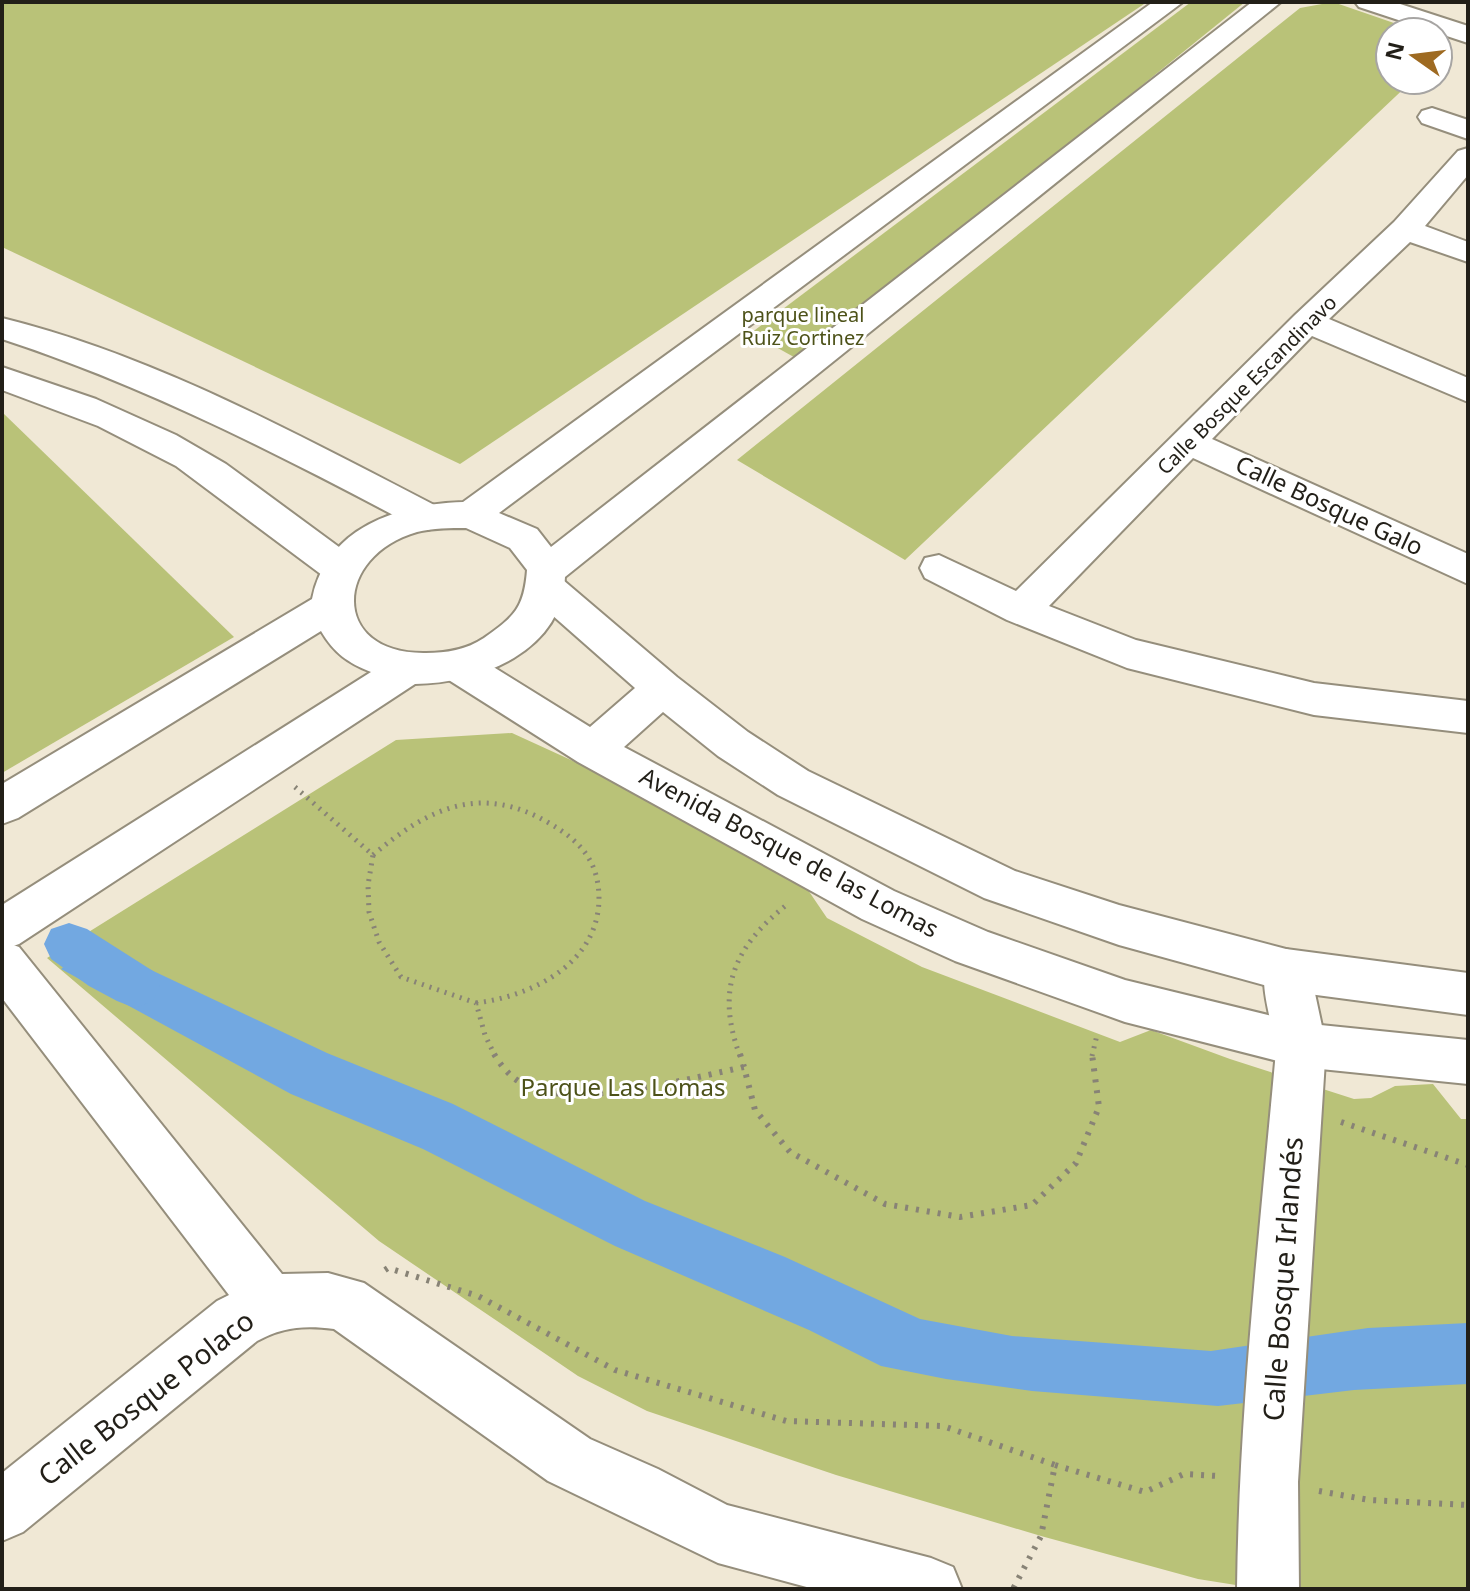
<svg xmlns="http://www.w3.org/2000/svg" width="1470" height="1591" font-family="'Noto Sans',sans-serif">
<rect width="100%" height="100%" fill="#f0e8d5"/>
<g fill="#b9c278">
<path d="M2,2H1147L460,464L2,247Z"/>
<path d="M1191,2H1245L801,361L751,333Z"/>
<path d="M1333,2L1420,32H1390V80H1413L905,560L737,460L1300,8Z"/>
<path d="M2,412L234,637L2,773Z"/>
<path d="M512,733L654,798L808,890L827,918L922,967L1120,1042L1151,1030L1230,1059L1354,1099L1371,1098L1395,1086L1433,1084L1461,1119H1468V1589H1261L1198,1579L1041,1536L836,1475L647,1411L578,1376L379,1241L47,958L396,740Z"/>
</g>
<path fill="#72a8e1" d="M94,943L327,1053L453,1104L645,1201L785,1257L920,1319L1012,1336L1211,1351L1368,1328L1468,1323V1384L1354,1390L1218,1406L1032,1391L946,1379L881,1366L809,1330L615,1246L423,1149L291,1094L61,969Z"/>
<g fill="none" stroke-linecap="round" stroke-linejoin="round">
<path fill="#72a8e1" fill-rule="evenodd" d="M69,923L87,929L153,971L160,986L153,1001L135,1008L117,1001L89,986L51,959L44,944L51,929Z"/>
<g stroke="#958e7c" stroke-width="4">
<g id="minor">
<path d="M1355,2H1394L1468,26V43L1359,7Z"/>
<path d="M1432,108L1468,120V139L1422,123L1418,117L1422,111Z"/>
<path d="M1468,148V175L1425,226L1468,242V262L1410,242L1329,319L1468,378V402L1312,336L1212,439L1468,554V584L1193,458L1049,606L1136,640L1314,683L1468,701V733L1314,715L1127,668L1007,620L925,578L920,568L925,558L939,555L1016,591L1295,315L1394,222L1458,151Z"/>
<path d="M2,941L19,947L282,1274L328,1273L364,1283L590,1439L658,1469L727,1505L931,1558L953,1567L962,1589H814L718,1563L548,1481L334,1329C305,1325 282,1327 257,1341L23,1532L2,1541V1473L217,1301L229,1295L2,998Z"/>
<path d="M1286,949L1303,955L1310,970L1326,1045L1298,1482L1299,1589H1237C1239,1413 1259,1237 1275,1062C1278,1027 1254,987 1269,955Z"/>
</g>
</g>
<g stroke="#958e7c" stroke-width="4">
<g id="tertiary">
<path d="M2,318C156,356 300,436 440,508L446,517L440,526L427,530L414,526C280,455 146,386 2,339Z"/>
<path d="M2,367L96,399L176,435L226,464L354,558L359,568L354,578L340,581L326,578L176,466L98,426L2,390Z"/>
<path d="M549,576L563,580L677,677L748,732L808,771L1015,871L1119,905L1286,949L1468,973V1015L1286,991L1119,945L984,898L778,795L718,756L663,712L624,747L894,891L988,932L1125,980L1301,1023L1468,1040V1084L1301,1067L1125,1022L955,961L862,919L578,762L444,677L438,666L444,655L459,651L474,655L590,727L635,688L535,600L529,590L535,580Z"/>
</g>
</g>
<g stroke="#958e7c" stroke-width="4">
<path id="secondary" d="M1153,2H1183L499,513L537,529L551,547L1252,2H1281L565,577C562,652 480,683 415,684L19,944L2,950V905L371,672C348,663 334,653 321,631L18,818L2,824V784L312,599C326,528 398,504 463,502ZM466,528L510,548L527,570C524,608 515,616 484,638C466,650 446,653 426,653C330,655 333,556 417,532C433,528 450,528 466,528Z"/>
</g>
<g stroke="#888376" stroke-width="5" stroke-dasharray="2 6" stroke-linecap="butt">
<path d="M295,787L373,855L368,885L369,912L379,942L401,977L476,1003L485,1035L495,1056"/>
<path d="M373,855C428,808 481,783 549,823C580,841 599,861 599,899C598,964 532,996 476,1003"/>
<path d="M740,1056C715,989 734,946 789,903"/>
<path d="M1092,1056L1097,1035"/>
</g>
<g stroke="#888376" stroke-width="6" stroke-dasharray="3 8" stroke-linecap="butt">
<path d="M494,1054C503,1069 513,1080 529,1087C578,1108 692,1078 744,1067L755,1110L790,1152L885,1204L960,1217L1032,1205L1076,1163L1099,1107L1092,1054"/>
<path d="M740,1054L744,1067"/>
<path d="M1341,1122L1468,1165"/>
<path d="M385,1270L388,1268L478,1296L615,1370L786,1421L943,1426L1055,1465L1041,1536L1013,1589"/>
<path d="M1055,1465L1145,1492L1184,1474L1218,1476"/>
<path d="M1319,1491L1369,1500L1468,1505"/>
</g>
<use href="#minor" fill="#fff" fill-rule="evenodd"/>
<use href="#tertiary" fill="#fff" fill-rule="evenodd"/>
<use href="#secondary" fill="#fff" fill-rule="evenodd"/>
</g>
<g text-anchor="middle" stroke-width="6" stroke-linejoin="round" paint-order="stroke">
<g font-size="20" fill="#4d5219" stroke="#fff">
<text x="803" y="322">parque lineal<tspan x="803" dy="23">Ruiz Cortinez</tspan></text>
</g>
<g font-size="20" fill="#221f18" stroke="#fff">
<text transform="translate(1247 385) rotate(-45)" y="7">Calle Bosque Escandinavo</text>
</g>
<g font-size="24" fill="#221f18" stroke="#fff">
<text transform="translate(1329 506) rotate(25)" y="8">Calle Bosque Galo</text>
<text transform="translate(789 853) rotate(28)" y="8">Avenida Bosque de las Lomas</text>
</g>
<g font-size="24" fill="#4d5219" stroke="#fff">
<text x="623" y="1096">Parque Las Lomas</text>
</g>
<g font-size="28" fill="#221f18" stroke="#fff">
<text transform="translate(1283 1279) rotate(-86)" y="10">Calle Bosque Irlandés</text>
<text transform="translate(146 1398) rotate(-38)" y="10">Calle Bosque Polaco</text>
</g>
</g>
<rect width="1470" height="1591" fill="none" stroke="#221f18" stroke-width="8"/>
<g transform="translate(1414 56) rotate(284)"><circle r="38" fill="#ffffff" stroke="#a7a5a3" stroke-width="2"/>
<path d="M0-6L14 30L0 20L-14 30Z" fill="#9e6a21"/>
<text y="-12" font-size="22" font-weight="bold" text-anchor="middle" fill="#221f18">N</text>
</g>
</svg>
